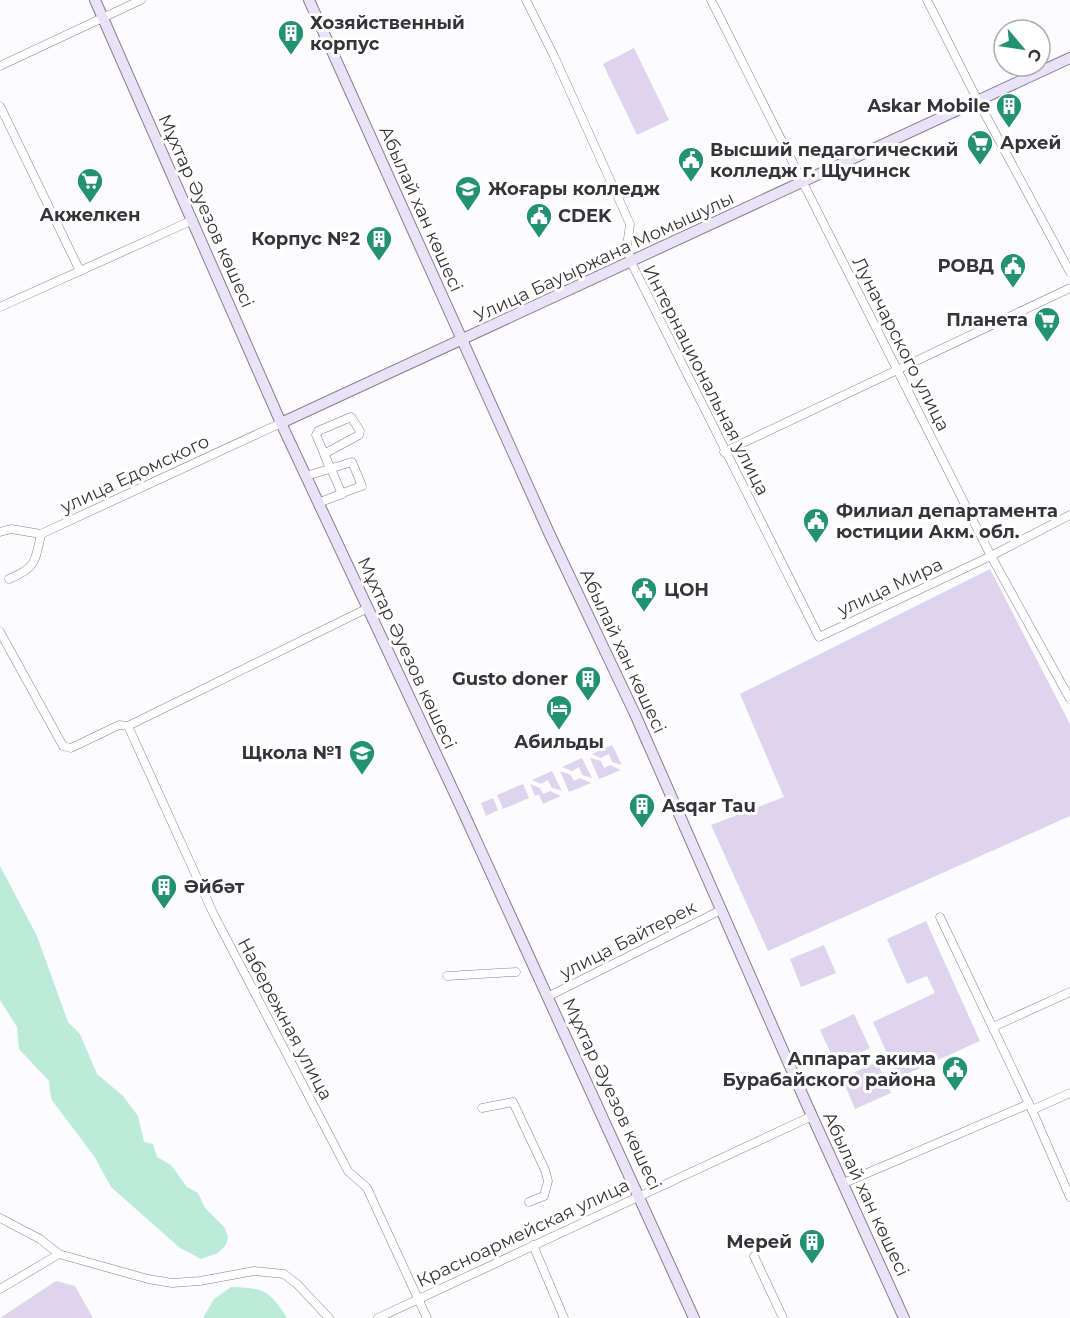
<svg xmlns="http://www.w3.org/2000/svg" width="1070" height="1318" font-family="Montserrat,sans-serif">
<rect width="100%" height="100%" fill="#fcfbfe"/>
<g fill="#ded4ee">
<path d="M634,48L669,120L637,135L603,64Z"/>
<path d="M990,569L1070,724V816L768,951L711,825L784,797L740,694Z"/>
<path d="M612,745L622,765L612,762L609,754L601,758L592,754Z"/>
<path d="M582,758L592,778L582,775L579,767L572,771L562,767Z"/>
<path d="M590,758L601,761L604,768L610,765L621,770L599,779Z"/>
<path d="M552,771L562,791L552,788L548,780L541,784L532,780Z"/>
<path d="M560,771L571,775L574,781L580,778L591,783L569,792Z"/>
<path d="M523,784L529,798L503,809L497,795Z"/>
<path d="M530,784L540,788L543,794L550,791L561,796L543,804L539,794L535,796Z"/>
<path d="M493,798L498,810L486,816L481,803Z"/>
<path d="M926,921L980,1041L898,1078L873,1022L935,993L927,976L907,984L887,939Z"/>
<path d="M824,945L836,973L801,987L790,959Z"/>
<path d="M854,1014L870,1048L836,1064L820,1030Z"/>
<path d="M877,1062L891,1093L855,1109L842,1078Z"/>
<path d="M56,1281L75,1286L93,1318H0Z"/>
</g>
<g fill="#bdebda">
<path d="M0,866L37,936L68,1022L80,1034L97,1074L123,1096L138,1116L144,1142L153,1144L157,1157L171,1165L187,1187L198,1193L205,1208L225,1228L228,1237L226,1245L218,1253L201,1259L180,1248L111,1187L94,1156L51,1099L49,1081L19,1049L17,1027L0,1000Z"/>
<path d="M231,1287C264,1288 269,1290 287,1318H203L214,1299Z"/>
</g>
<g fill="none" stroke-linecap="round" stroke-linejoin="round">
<g stroke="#857f8f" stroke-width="9">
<g id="street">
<path d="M526,0L554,56L630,224L627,246L631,262L819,637L991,556L1070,515"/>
<path d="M711,0L991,556L1070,699"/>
<path d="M927,0L978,101L1070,272"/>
<path d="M0,66L141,0"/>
<path d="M0,106L80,271"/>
<path d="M0,307L193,220"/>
<path d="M724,452L1070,288"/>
<path d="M306,476L330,469L324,454L359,435L360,431L351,417L318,431L316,435L342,494L318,503C333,497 347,491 362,486L352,462L306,476"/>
<path d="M0,532L11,529L41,534L281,423"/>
<path d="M9,579C36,568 35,562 41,534"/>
<path d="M0,632L63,746L71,748L119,725L128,726L368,608"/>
<path d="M128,726L214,915L348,1171L367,1188L427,1318"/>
<path d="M940,917L1032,1110L1070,1197"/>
<path d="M447,976L516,972"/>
<path d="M549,996L721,910"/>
<path d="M993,1027L1070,992"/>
<path d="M482,1108L513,1102L545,1170L548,1181L544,1196L529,1202"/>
<path d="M1032,1110L1070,1093"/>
<path d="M844,1183L1029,1104"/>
<path d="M0,1218L40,1239L59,1254L148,1279L172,1283L200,1281L254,1271L284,1274L297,1284L329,1318"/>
<path d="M533,1245L564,1318"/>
<path d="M754,1256L783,1318"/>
<path d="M0,1289L59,1254"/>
<path d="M378,1318L812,1116"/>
</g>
</g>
<g stroke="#857f8f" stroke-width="12">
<g id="secondary">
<path d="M95,0L281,423L460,805L694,1318"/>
<path d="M309,0L550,535L635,714L807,1105L904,1318"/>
<path d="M281,423L1070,58"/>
</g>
</g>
<use href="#street" stroke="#fff" stroke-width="8"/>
<use href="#secondary" stroke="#eae2f6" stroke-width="10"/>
</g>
<defs>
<g id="building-pin" transform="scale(1.35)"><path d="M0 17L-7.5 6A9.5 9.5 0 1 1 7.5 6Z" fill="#229273" stroke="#fff"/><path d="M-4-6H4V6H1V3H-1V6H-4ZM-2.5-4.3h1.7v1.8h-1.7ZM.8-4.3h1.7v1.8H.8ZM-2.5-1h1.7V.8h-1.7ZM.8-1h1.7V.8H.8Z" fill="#fff"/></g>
<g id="supermarket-pin" transform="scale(1.35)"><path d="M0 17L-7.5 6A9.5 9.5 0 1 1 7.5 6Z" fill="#229273" stroke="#fff"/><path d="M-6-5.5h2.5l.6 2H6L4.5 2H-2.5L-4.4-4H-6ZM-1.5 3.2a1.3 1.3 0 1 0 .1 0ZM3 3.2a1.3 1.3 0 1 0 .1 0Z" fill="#fff"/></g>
<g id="civic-pin" transform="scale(1.35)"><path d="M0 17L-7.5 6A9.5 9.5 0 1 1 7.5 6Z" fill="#229273" stroke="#fff"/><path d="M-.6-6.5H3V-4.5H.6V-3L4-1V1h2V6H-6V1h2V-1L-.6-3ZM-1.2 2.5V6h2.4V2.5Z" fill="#fff"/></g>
<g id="school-pin" transform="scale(1.35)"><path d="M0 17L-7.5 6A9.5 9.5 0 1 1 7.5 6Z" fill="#229273" stroke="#fff"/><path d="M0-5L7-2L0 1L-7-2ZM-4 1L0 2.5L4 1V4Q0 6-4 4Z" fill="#fff"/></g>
<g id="hotel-pin" transform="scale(1.35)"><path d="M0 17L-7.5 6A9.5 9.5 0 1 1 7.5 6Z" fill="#229273" stroke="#fff"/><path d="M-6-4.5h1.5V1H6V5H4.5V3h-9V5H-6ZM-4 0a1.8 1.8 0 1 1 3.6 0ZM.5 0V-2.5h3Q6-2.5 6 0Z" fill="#fff"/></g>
</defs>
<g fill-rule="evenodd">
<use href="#building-pin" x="291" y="33"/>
<use href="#building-pin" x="1009" y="106"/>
<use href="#supermarket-pin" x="980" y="143"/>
<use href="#civic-pin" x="691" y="160"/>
<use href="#supermarket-pin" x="90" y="181"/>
<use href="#school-pin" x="468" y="189"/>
<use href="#civic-pin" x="539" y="216"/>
<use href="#building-pin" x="379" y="239"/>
<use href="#civic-pin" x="1013" y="266"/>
<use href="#supermarket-pin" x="1047" y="320"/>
<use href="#civic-pin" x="816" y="521"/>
<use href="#civic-pin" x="644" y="590"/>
<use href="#building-pin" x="588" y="679"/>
<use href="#hotel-pin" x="559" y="708"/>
<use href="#school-pin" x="362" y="753"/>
<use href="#building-pin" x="642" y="806"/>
<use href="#building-pin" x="164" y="887"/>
<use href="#civic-pin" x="955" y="1069"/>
<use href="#building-pin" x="812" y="1242"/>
</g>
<g text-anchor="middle" stroke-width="6" stroke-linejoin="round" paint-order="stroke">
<g font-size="18" font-weight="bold" fill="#36333a" stroke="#fff" text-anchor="start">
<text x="310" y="29">Хозяйственный<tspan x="310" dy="21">корпус</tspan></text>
<text x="990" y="112" text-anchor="end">Askar Mobile</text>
<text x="1000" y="149">Архей</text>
<text x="710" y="156">Высший педагогический<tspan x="710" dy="21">колледж г. Щучинск</tspan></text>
<text x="488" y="195">Жоғары колледж</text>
<text x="90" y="221" text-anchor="middle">Акжелкен</text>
<text x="558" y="222">CDEK</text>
<text x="360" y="245" text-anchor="end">Корпус №2</text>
<text x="994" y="272" text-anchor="end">РОВД</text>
<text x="1028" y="326" text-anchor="end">Планета</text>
<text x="836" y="517">Филиал департамента<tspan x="836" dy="21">юстиции Акм. обл.</tspan></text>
<text x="664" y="596">ЦОН</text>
<text x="568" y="685" text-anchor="end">Gusto doner</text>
<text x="559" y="748" text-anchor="middle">Абильды</text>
<text x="342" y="759" text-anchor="end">Щкола №1</text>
<text x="662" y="812">Asqar Tau</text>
<text x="184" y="893">Әйбәт</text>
<text x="936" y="1065" text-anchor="end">Аппарат акима<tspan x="936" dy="21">Бурабайского района</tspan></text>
<text x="792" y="1248" text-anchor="end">Мерей</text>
</g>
<g font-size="18" fill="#36333a" stroke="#fff">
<text transform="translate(421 209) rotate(66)" y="6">Абылай хан көшесі</text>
<text transform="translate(206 211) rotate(66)" y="6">Мұхтар Әуезов көшесі</text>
<text transform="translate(604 257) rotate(-25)" y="6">Улица Бауыржана Момышулы</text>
<text transform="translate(901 344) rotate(63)" y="6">Луначарского улица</text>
<text transform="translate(706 380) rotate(63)" y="6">Интернациональная улица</text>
<text transform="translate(135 474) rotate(-25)" y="6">улица Едомского</text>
<text transform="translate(890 587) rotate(-25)" y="6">улица Мира</text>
<text transform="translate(623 651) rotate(65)" y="6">Абылай хан көшесі</text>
<text transform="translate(407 653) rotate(65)" y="6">Мұхтар Әуезов көшесі</text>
<text transform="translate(628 940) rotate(-27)" y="6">улица Байтерек</text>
<text transform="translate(285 1019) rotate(62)" y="6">Набережная улица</text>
<text transform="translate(612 1094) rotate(65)" y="6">Мұхтар Әуезов көшесі</text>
<text transform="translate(866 1194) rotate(65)" y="6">Абылай хан көшесі</text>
<text transform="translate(523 1233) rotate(-25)" y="6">Красноармейская улица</text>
</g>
</g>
<g transform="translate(1022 48) rotate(119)"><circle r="28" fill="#ffffff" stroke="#afadb0" stroke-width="1.5"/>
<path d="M0-4.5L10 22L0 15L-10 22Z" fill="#229273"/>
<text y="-9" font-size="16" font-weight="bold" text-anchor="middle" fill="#36333a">С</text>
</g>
</svg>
